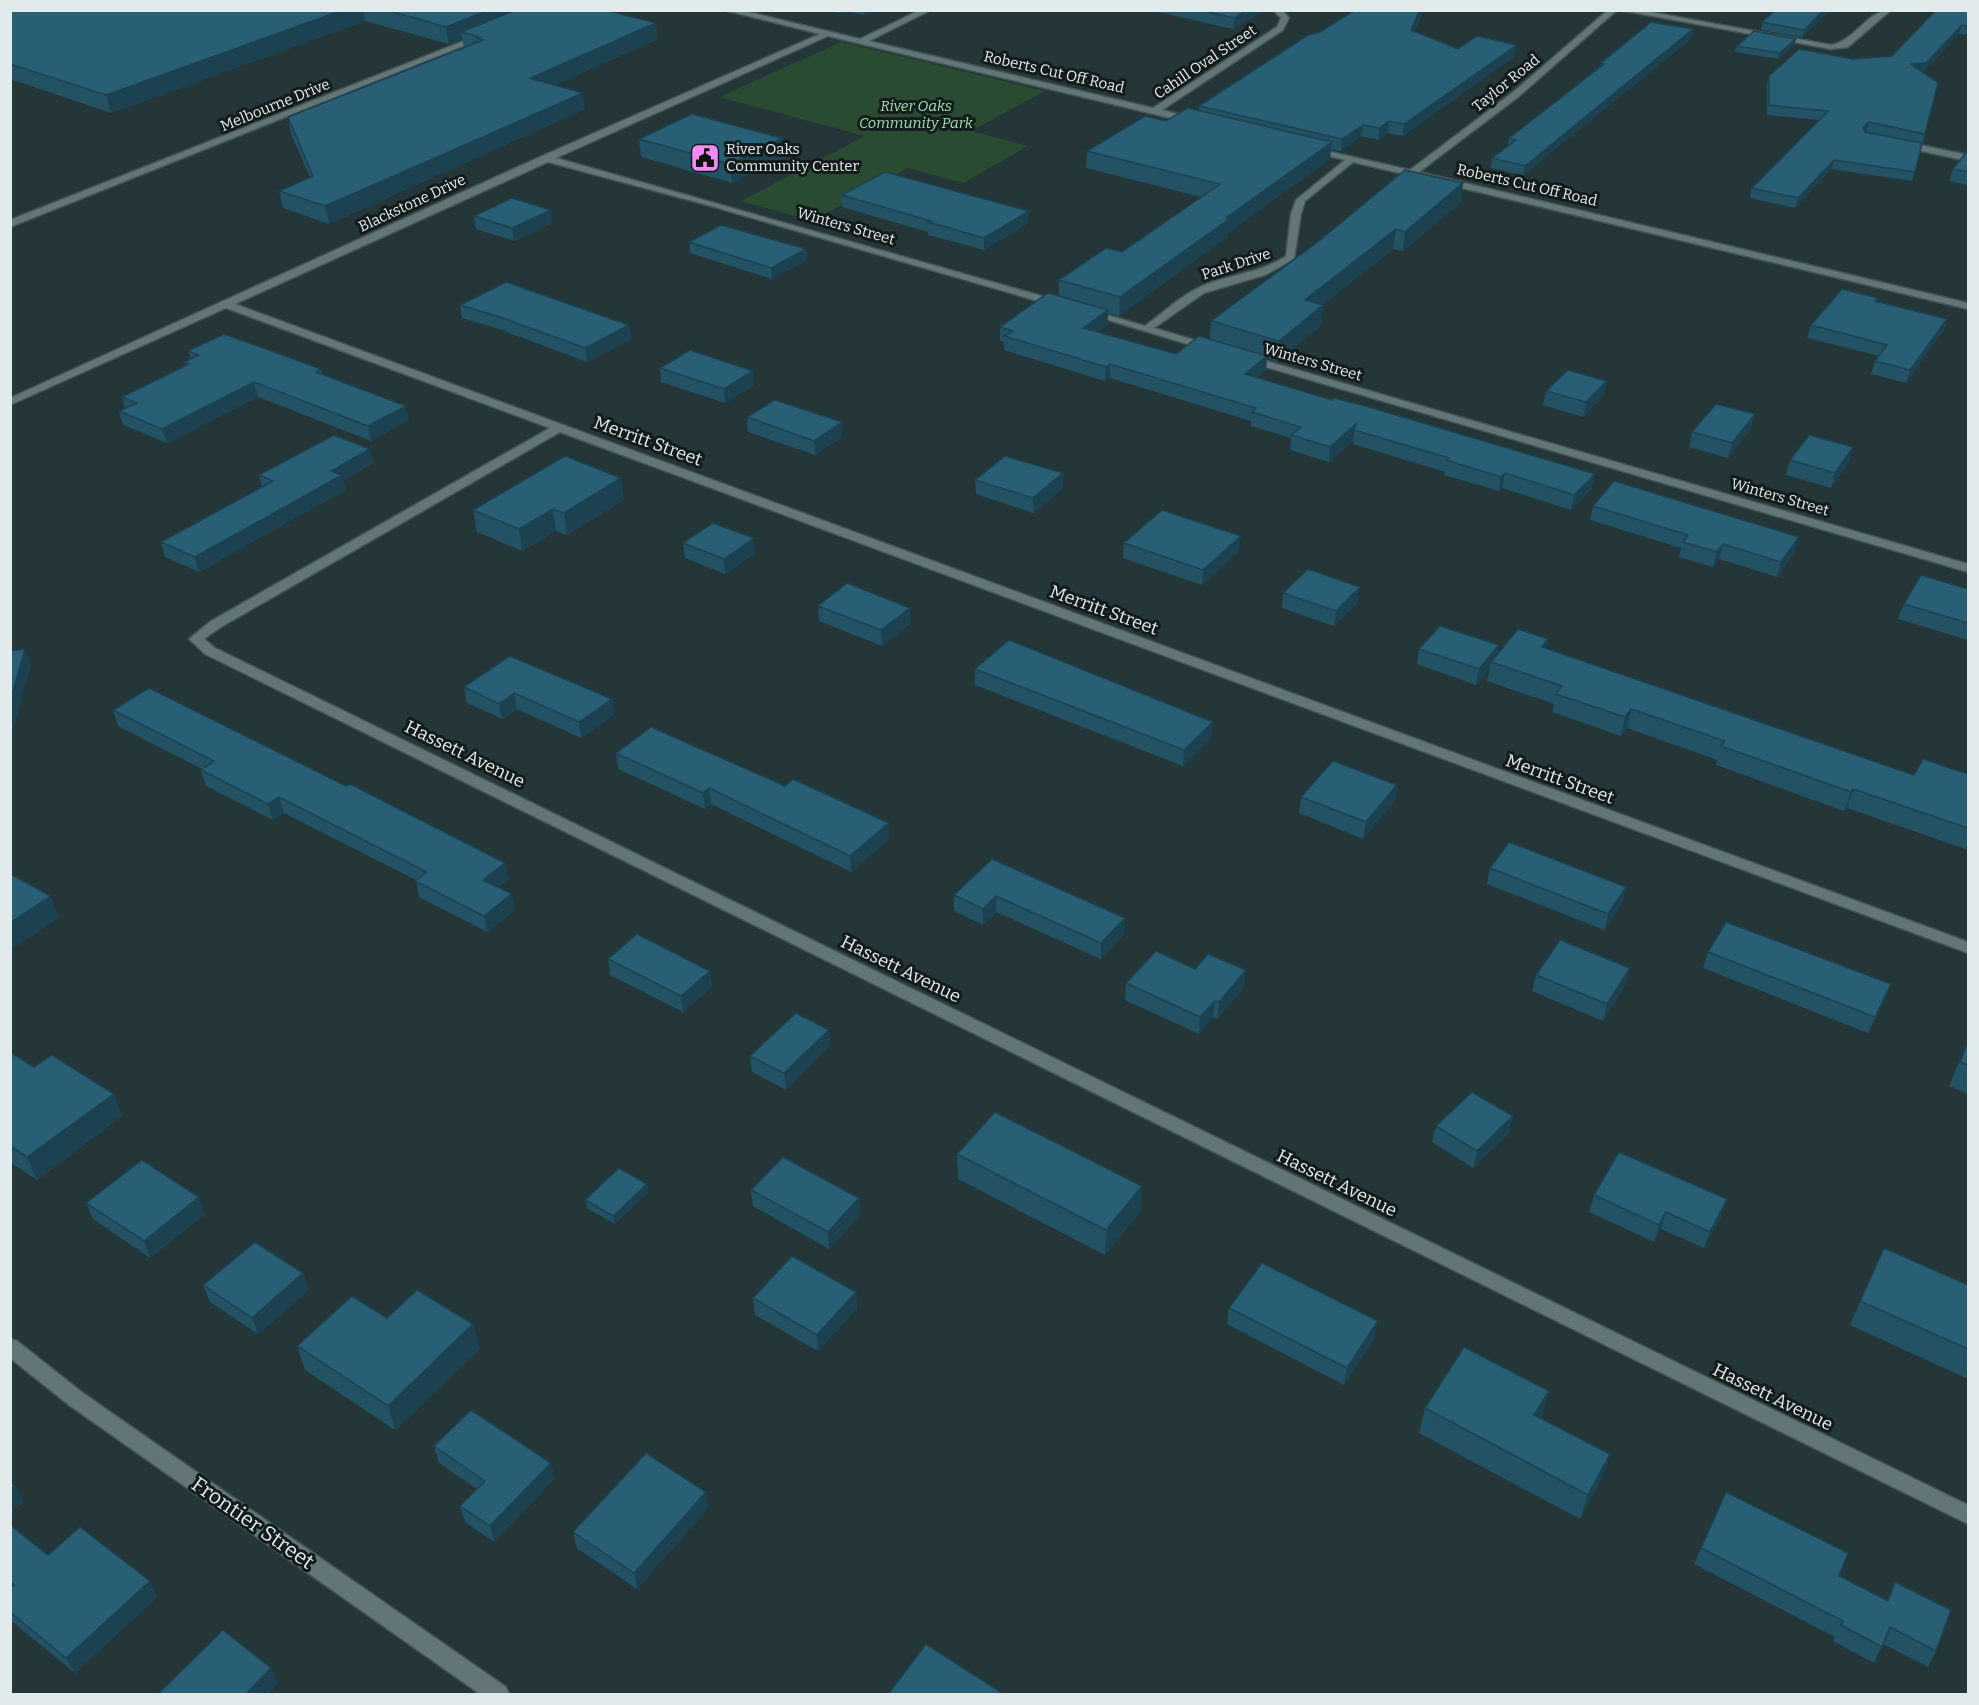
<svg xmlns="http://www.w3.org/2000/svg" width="1979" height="1705" font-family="Bitter,serif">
<rect width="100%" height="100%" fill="#243637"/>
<path fill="#294b32" d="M841,42L1045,91L971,131L1028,146L963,183L908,168L813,221L741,201L865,136L719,97Z"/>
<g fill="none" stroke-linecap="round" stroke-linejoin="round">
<g stroke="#435354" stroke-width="3">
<g id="minor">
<path d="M724,10H740L860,39L920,10H931L869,41L1153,108L1277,27L1281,18L1273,10H1282L1289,18L1283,30L1162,110L1198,119L1199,121L1195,124L828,36L556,158L1063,302V306H1055L711,206L548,162L235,304L1968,942V953L560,432L221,627L204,639L215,648L1968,1505V1524L205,654L189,639L211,621L550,428L226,308L10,405V398L542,156L820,34Z"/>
<path d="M1608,10H1617L1518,97L1419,172L1968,303V309L1353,162L1305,201L1301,214L1294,259L1265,275L1204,293L1154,328L1215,346V350H1207L1085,313L1090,310L1145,326C1165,311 1184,293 1207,284C1234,274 1262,272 1286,256L1291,214L1296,200L1345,160L1309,151V147L1410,170L1512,93Z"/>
<path d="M1620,10H1640L1831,45C1855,41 1867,10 1891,10L1848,47L1831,49Z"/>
<path d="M479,35L486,37L10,227V220Z"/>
<path d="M1901,141L1968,155V161L1898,146V142Z"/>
<path d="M1249,356L1968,564V572L1245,361V357Z"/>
<path d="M10,1339L17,1341L83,1393L506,1687L509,1694H480L69,1405L10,1358Z"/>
</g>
</g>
<use href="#minor" fill="#627577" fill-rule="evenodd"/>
</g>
<g fill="#225264">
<path d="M10,10H605L656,23L658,39L554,85L585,109L329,224L283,208L279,191L310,177L291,134L288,117L464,47L462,39L449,44L365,21L111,113L10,79Z"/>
<path d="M828,10H874L864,15L850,12L839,13Z"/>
<path d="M1149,10H1265L1233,29Z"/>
<path d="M1355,10H1424L1414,32L1458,49L1515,56L1403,136L1388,133L1378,140L1361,136L1341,151L1331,149L1330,159L1228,233V236L1119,316L1108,313V324L1097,332L1176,354L1210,339L1211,321L1319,241L1461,202L1403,251L1393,249L1322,305L1321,326L1277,361L1267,358L1266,370L1257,378L1592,488L1571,510L1502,488L1499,491L1444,475L1445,472L1353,444V440L1329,462L1290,450L1291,438L1251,426V421L1110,378L1105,381L1004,350V342L1000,341V327L1059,296V280L1122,252L1201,197L1086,168L1087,151L1166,121L1199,111V106Z"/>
<path d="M1830,10L1802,37L1761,30L1762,22Z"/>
<path d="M1968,10V32L1966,35L1959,34L1923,72L1925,134L1912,181L1831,169L1795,208L1750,198L1752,188L1819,120L1767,115V85L1769,76L1853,59L1892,56Z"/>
<path d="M1692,38L1523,175L1491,168L1492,158L1508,146L1509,138L1600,66L1601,63Z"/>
<path d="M1796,39L1794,45L1779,59L1735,52L1737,46Z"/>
<path d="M782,138L783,157L732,183L641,157L639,139Z"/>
<path d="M1968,150V185L1949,181L1953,169Z"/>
<path d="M842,195L1028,223L984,250L928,235V232L842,207Z"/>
<path d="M474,216L552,223L514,241L476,229Z"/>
<path d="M689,242L806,249L807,260L772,279L690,253Z"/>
<path d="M1878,298L1877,301L1947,319L1943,331L1906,383L1871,374L1875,361L1879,356L1807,338L1811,325Z"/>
<path d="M460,305L629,325L631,339L587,362L499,329L462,318Z"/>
<path d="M188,351L321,369L322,374L409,420L371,441L258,397L167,443L123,425L119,411L125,408L122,397L185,366L184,362L191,359Z"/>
<path d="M660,368L754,385L725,403L661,382Z"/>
<path d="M1546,391L1604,395L1583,417L1543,405Z"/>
<path d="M747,417L842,437L815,455L748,432Z"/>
<path d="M1751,429L1728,458L1689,447L1692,432Z"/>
<path d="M1853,447L1849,462L1831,488L1786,475L1790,460Z"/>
<path d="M373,463L343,480L345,490L199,572L165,557L161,542L262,487L259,475Z"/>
<path d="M975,480L1063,488L1033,513L976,494Z"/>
<path d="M624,500L567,535L556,531L522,551L477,532L473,510Z"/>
<path d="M1593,506L1795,552L1777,577L1719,559L1713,567L1679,557L1681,548L1590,520Z"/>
<path d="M683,543L755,553L725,574L685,558Z"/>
<path d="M1124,543L1239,551L1202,585L1123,558Z"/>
<path d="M1968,589V640L1898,619L1904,604Z"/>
<path d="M1283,593L1358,602L1334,626L1282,608Z"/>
<path d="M818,606L911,623L882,646L819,621Z"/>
<path d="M1548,639L1546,649L1914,775L1968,774V850L1847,808L1844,811L1716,765L1717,760L1627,728L1621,736L1552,712L1554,704L1487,681L1490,668L1476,685L1417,664L1419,649L1498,654Z"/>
<path d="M975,669L1213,722L1211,738L1183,766L975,685Z"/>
<path d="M464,687L612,699L614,715L581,738L517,709L502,719L467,703Z"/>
<path d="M113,710L509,879L498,887L515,910L487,932L419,897L416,880L284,813L273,820L206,786L201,770L202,769L118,726Z"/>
<path d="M616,753L889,839L851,872L711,804L705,809L618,769Z"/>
<path d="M1397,785L1395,801L1363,839L1299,813L1301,797Z"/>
<path d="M992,859L1124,934L1101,959L996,912L983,925L954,911V895Z"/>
<path d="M1490,868L1626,887L1622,903L1604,930L1487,884Z"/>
<path d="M1708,952L1885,1000L1868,1033L1703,968Z"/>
<path d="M608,959L710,971L712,987L683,1012L610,975Z"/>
<path d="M1195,969L1244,987L1217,1019L1213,1017L1199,1034L1125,1000L1126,983Z"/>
<path d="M1536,975L1626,984L1603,1021L1532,991Z"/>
<path d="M829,1030L830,1046L786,1090L752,1072L750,1056Z"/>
<path d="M1968,1042V1094L1949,1086Z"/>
<path d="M10,1052L34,1067L114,1094L122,1116L37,1180L10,1162Z"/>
<path d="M1436,1126L1509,1133L1473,1168L1432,1142Z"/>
<path d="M957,1154L1141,1210L1105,1255L958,1179Z"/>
<path d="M647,1184L648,1192L615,1224L587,1208L585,1200Z"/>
<path d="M751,1190L859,1198L860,1215L829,1249L753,1206Z"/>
<path d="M1594,1195L1721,1216L1704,1248L1661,1229L1654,1242L1589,1212Z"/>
<path d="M86,1203L205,1214L150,1258L93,1219Z"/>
<path d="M1884,1248L1968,1285V1379L1850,1325Z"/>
<path d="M303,1273L309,1290L258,1334L210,1302L203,1285Z"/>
<path d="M856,1292L857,1308L818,1351L755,1315L753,1298Z"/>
<path d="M1229,1308L1375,1337L1344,1385L1227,1324Z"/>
<path d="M387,1318L480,1349L395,1430L305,1370L297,1346Z"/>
<path d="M1549,1391L1542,1415L1540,1418L1610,1454L1602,1478L1580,1519L1419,1433L1425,1408Z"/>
<path d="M434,1446L551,1463L554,1479L494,1542L465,1522L460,1506L477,1489L439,1463Z"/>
<path d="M706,1492L708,1508L637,1589L577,1548L573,1532Z"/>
<path d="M10,1525L48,1555L157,1597L75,1673L10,1620Z"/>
<path d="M1701,1548L1839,1576L1887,1600L1895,1582L1936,1651L1928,1667L1883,1644L1874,1663L1833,1641L1835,1637L1694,1564Z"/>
</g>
<g fill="#1c4251">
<path d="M343,10H363L365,21L111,113L106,95Z"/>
<path d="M489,10H534L461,32L462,39L449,44L446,27Z"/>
<path d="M839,10H850V12L839,13Z"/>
<path d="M864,10H874L864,15Z"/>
<path d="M1247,10H1265L1233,29L1234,18Z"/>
<path d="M1420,10H1424L1409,41L1411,30Z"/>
<path d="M1824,10H1830L1802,37L1804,30Z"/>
<path d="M656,23L658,39L532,95L530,78Z"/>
<path d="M1962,25L1959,34L1923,72L1908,74L1911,64Z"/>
<path d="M1693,29L1692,38L1523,175L1525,166Z"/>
<path d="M1796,39L1794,45L1779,59L1780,53Z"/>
<path d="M1517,45L1515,56L1403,136L1404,124Z"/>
<path d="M583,93L585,109L329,224L325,206Z"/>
<path d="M1389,121L1388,133L1378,140L1379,128Z"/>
<path d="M1869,122L1866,132L1860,138L1863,128Z"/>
<path d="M1363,125L1361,136L1341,151L1342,139Z"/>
<path d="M782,138L783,157L732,183L730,164Z"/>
<path d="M1332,142L1330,159L1228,233V236L1119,316L1120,297L1226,218Z"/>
<path d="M1834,160L1831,169L1795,208L1798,198Z"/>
<path d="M1463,183L1461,202L1403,251L1405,232Z"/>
<path d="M551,210L552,223L514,241L512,228Z"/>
<path d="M1029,211L1028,223L984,250V238Z"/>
<path d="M1396,229L1393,249L1303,320L1305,300Z"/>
<path d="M806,249L807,260L772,279L771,268Z"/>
<path d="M1323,305L1321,326L1277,361L1279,341Z"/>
<path d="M1108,310V324L1083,342V328Z"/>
<path d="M1947,319L1943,331L1906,383L1910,370Z"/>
<path d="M629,325L631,339L587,362L585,348Z"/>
<path d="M1267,356L1266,370L1244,388L1245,374Z"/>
<path d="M1110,364V378L1105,381L1106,367Z"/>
<path d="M753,371L754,385L725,403L724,389Z"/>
<path d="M1607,381L1604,395L1583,417L1586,402Z"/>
<path d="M254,382L258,397L167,443L162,429Z"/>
<path d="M406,406L409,420L371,441L368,426Z"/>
<path d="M1755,414L1751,429L1728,458L1732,443Z"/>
<path d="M842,422V437L815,455L814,441Z"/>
<path d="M1356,424L1353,440L1329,462L1330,447Z"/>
<path d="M1853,447L1849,462L1831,488L1835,473Z"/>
<path d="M370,449L373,463L343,480L345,490L199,572L195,557L331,471Z"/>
<path d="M1063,473V488L1033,513V498Z"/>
<path d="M1505,473L1502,488L1499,491L1501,477Z"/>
<path d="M1595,474L1592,488L1571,510L1574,495Z"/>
<path d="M621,478L624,500L567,535L564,513Z"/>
<path d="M553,509L556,531L522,551L519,529Z"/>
<path d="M1241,536L1239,551L1202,585L1203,570Z"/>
<path d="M1799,537L1795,552L1777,577L1781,562Z"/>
<path d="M754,538L755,553L725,574L724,559Z"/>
<path d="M1723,544L1719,559L1713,567L1717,552Z"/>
<path d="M1360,587L1358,602L1334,626L1336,611Z"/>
<path d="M910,608L911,623L882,646L881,630Z"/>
<path d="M1548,639L1544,657L1542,647Z"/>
<path d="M1499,645L1496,661L1491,662L1490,668L1476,685L1479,669Z"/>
<path d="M25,649L31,665L13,730L10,723V702Z"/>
<path d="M514,693L517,709L502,719L499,704Z"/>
<path d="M612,699L614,715L581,738L579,722Z"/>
<path d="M1631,709L1627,728L1621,736L1625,717Z"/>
<path d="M1213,722L1211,738L1183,766L1184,750Z"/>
<path d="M1397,785L1395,801L1363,839L1366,822Z"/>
<path d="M709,788L711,804L705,809L703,793Z"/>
<path d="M1853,789L1847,808L1844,811L1851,792Z"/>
<path d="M279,797L284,813L273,820L268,804Z"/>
<path d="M889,823V839L851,872L850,856Z"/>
<path d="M505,863L509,879L487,896L483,880Z"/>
<path d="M1626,887L1622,903L1604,930L1608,914Z"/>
<path d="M512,894L515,910L487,932L484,916Z"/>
<path d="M51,896L59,918L10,950V923Z"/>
<path d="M996,896V912L983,925V909Z"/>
<path d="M1125,918L1124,934L1101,959V943Z"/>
<path d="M1630,968L1626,984L1603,1021L1607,1004Z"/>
<path d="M1246,970L1244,987L1217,1019L1219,1002Z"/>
<path d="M710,971L712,987L683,1012L681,996Z"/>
<path d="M1891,984L1885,1000L1868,1033L1875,1017Z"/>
<path d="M1215,1001L1213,1017L1199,1034L1200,1017Z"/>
<path d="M829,1030L830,1046L786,1090L784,1073Z"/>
<path d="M114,1094L122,1116L37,1180L27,1157Z"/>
<path d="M1513,1116L1509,1133L1473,1168L1477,1151Z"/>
<path d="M647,1184L648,1192L615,1224L613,1216Z"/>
<path d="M1142,1186L1141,1210L1105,1255L1106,1230Z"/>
<path d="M199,1197L205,1214L150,1258L144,1241Z"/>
<path d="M859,1198L860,1215L829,1249L828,1232Z"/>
<path d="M1727,1199L1721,1216L1704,1248L1710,1232Z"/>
<path d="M1666,1212L1661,1229L1654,1242L1659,1225Z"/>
<path d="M303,1273L309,1290L258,1334L252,1318Z"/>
<path d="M856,1292L857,1308L818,1351L817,1335Z"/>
<path d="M1378,1321L1375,1337L1344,1385L1347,1368Z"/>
<path d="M473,1324L480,1349L395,1430L388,1406Z"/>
<path d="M1549,1391L1542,1415L1527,1440L1534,1415Z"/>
<path d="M1610,1454L1602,1478L1580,1519L1588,1495Z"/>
<path d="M551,1463L554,1479L494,1542L490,1526Z"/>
<path d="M15,1486L24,1502L10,1513V1489Z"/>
<path d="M706,1492L708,1508L637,1589L634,1573Z"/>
<path d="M150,1581L157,1597L75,1673L66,1658Z"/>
<path d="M271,1668L278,1684L267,1695H245Z"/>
</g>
<g fill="#285f74" stroke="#1c4251" stroke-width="1.5">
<path d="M10,10H343L106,95L10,64Z"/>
<path d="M386,10H489L446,27Z"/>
<path d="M516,10H605L656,23L530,78L583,93L325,206L279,191L313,176L288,117L483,40L477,38L480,37L461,32Z"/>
<path d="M1199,10H1247L1234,18Z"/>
<path d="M1355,10H1420L1411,30L1458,49L1477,36L1517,45L1404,124L1389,121L1379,128L1363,125L1342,139L1199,106L1308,35L1320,32Z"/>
<path d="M1776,10H1824L1804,30L1762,22Z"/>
<path d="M1936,10H1968V26L1962,25L1926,63L1911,64L1938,83L1925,134L1869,122L1863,128L1865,132L1922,143L1915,172L1834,160L1798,198L1752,188L1828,111L1769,105V76L1799,49L1853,59L1892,56Z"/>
<path d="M1651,22L1693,29L1525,166L1492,158L1516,140L1509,138L1604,64L1601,63Z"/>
<path d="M1754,31L1796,39L1780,53L1737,46Z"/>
<path d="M1188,108L1332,142L1226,218L1229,219L1120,297L1059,280L1106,248L1122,252L1220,184L1087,151L1145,116L1166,121Z"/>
<path d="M692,114L782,138L730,164L639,139Z"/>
<path d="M1968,150V172L1953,169Z"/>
<path d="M1405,170L1463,183L1405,232L1396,229L1305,300L1323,305L1279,341L1211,321L1319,241Z"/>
<path d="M885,172L1029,211L984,238L928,222L931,221L842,195Z"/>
<path d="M512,198L551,210L512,228L474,216Z"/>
<path d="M721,225L806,249L771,268L689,242Z"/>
<path d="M506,282L629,325L585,348L497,316L460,305Z"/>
<path d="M1842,289L1878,298L1875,301L1947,319L1910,370L1875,361L1887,345L1811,325Z"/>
<path d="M1048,293L1108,310L1083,328L1176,354L1199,336L1267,356L1245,374L1332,400L1334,398L1362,405L1595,474L1574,495L1505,473L1501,477L1446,460L1449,458L1354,430L1356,424L1330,447L1291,435L1301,427L1252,412L1256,408L1110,364L1106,367L1004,336L1013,331L1000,327Z"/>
<path d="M224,334L321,369L316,372L406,406L368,426L254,382L162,429L119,411L137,403L122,397L189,364L184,362L199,355L188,351Z"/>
<path d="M690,350L753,371L724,389L660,368Z"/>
<path d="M1568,370L1607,381L1586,402L1546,391Z"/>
<path d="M775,400L842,422L814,441L747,417Z"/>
<path d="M1716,404L1755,414L1732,443L1692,432Z"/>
<path d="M334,435L370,449L331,471L342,475L195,557L161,542L273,481L259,475Z"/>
<path d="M1809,435L1853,447L1835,473L1790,460Z"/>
<path d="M565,456L621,478L564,513L553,509L519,529L473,510Z"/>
<path d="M1005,456L1063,473L1033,498L975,480Z"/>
<path d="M1614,481L1799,537L1781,562L1723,544L1717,552L1683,542L1688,535L1593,506Z"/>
<path d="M1162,510L1241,536L1203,570L1124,543Z"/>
<path d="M713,523L754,538L724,559L683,543Z"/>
<path d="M1308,569L1360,587L1336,611L1283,593Z"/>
<path d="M1921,575L1968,589V623L1904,604Z"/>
<path d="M847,583L910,608L881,630L818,606Z"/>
<path d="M1440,626L1499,645L1479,669L1419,649Z"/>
<path d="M1518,629L1548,639L1542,647L1914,775L1923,759L1968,774V828L1853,789L1851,792L1721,746L1725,741L1631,709L1625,717L1556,694L1562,686L1491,662Z"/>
<path d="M1009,640L1213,722L1184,750L975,669Z"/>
<path d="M25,649L10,702V651Z"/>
<path d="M510,656L612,699L579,722L514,693L499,704L464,687Z"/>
<path d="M149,688L346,786L350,784L505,863L483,880L512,894L484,916L415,881L427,872L279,797L268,804L201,770L214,761L113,710Z"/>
<path d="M651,727L785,786L793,779L889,823L850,856L709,788L703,793L616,753Z"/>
<path d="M1333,761L1397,785L1366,822L1301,797Z"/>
<path d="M1509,842L1626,887L1608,914L1490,868Z"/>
<path d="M992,859L1125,918L1101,943L996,896L983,909L954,895Z"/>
<path d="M12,875L51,896L10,923V876Z"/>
<path d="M1726,922L1891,984L1875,1017L1708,952Z"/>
<path d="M637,934L710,971L681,996L608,959Z"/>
<path d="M1560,940L1630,968L1607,1004L1536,975Z"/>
<path d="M1156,951L1195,969L1208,954L1246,970L1219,1002L1215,1001L1200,1017L1126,983Z"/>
<path d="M796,1013L829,1030L784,1073L750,1056Z"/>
<path d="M1968,1042V1065L1960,1062Z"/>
<path d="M10,1052L34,1067L52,1055L114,1094L27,1157L10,1146Z"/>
<path d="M1472,1092L1513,1116L1477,1151L1436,1126Z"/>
<path d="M995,1112L1142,1186L1106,1230L957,1154Z"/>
<path d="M1619,1152L1727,1199L1710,1232L1666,1212L1659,1225L1594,1195Z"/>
<path d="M783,1157L859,1198L828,1232L751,1190Z"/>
<path d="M142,1160L199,1197L144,1241L86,1203Z"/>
<path d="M619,1168L647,1184L613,1216L585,1200Z"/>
<path d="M255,1242L303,1273L252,1318L203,1285Z"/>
<path d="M1884,1248L1968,1285V1349L1860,1301Z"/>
<path d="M792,1256L856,1292L817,1335L753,1298Z"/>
<path d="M1262,1263L1378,1321L1347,1368L1229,1308Z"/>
<path d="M417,1290L473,1324L388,1406L297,1346L352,1296L387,1318Z"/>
<path d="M1464,1347L1549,1391L1534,1415L1610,1454L1588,1495L1425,1408Z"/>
<path d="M471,1410L551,1463L490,1526L460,1506L485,1481L434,1446Z"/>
<path d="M646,1453L706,1492L634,1573L573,1532Z"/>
<path d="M10,1482L15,1486L10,1489Z"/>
<path d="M1726,1492L1848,1553L1839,1576L1888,1601L1895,1582L1951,1610L1936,1651L1890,1627L1882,1647L1841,1625L1843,1621L1701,1548Z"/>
<path d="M10,1525L48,1555L80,1527L150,1581L66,1658L10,1612V1588L14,1585L10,1582Z"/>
<path d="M223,1630L271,1668L245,1695H157Z"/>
<path d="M926,1644L1005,1695H891L889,1693Z"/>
</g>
<defs>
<g id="civic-square" transform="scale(1.5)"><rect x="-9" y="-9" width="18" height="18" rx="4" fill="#f08bf5" stroke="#141b1c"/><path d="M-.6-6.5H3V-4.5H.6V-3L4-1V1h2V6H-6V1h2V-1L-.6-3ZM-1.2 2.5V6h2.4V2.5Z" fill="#111"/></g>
</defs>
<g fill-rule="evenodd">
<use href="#civic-square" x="705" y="158"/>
</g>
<g text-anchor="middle" stroke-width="6" stroke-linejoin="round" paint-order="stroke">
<g font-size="15" fill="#e1ebec" stroke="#141b1c">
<text transform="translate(1205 62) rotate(-34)" y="5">Cahill Oval Street</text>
<text transform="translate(1054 72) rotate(13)" y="5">Roberts Cut Off Road</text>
<text transform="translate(1506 83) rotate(-39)" y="5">Taylor Road</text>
<text transform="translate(275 105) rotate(-22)" y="5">Melbourne Drive</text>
<text transform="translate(1527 185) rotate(13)" y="5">Roberts Cut Off Road</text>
<text transform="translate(412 203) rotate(-25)" y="5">Blackstone Drive</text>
<text transform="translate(846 226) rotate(16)" y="5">Winters Street</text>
<text transform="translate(1236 264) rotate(-18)" y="5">Park Drive</text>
<text transform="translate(1313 362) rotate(16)" y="5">Winters Street</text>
<text transform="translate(1780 497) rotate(16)" y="5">Winters Street</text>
</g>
<g font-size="15" font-style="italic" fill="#9ddfad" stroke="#141b1c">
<text x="916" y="111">River Oaks<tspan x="916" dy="17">Community Park</tspan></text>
</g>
<g font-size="15" fill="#e1ebec" stroke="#141b1c" text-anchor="start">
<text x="726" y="154">River Oaks<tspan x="726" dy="17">Community Center</tspan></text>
</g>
<g font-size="18" fill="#e1ebec" stroke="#141b1c">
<text transform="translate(648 441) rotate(20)" y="6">Merritt Street</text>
<text transform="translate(1104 610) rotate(20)" y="6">Merritt Street</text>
<text transform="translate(465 754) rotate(26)" y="6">Hassett Avenue</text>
<text transform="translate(1560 779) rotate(20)" y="6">Merritt Street</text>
<text transform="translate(901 969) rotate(26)" y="6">Hassett Avenue</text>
<text transform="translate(1337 1183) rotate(26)" y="6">Hassett Avenue</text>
<text transform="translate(1773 1397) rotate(26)" y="6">Hassett Avenue</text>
</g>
<g font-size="21" fill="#e1ebec" stroke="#141b1c">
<text transform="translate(253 1523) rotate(35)" y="7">Frontier Street</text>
</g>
</g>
<rect width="1979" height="1705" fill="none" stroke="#e1ebec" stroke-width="24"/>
</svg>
